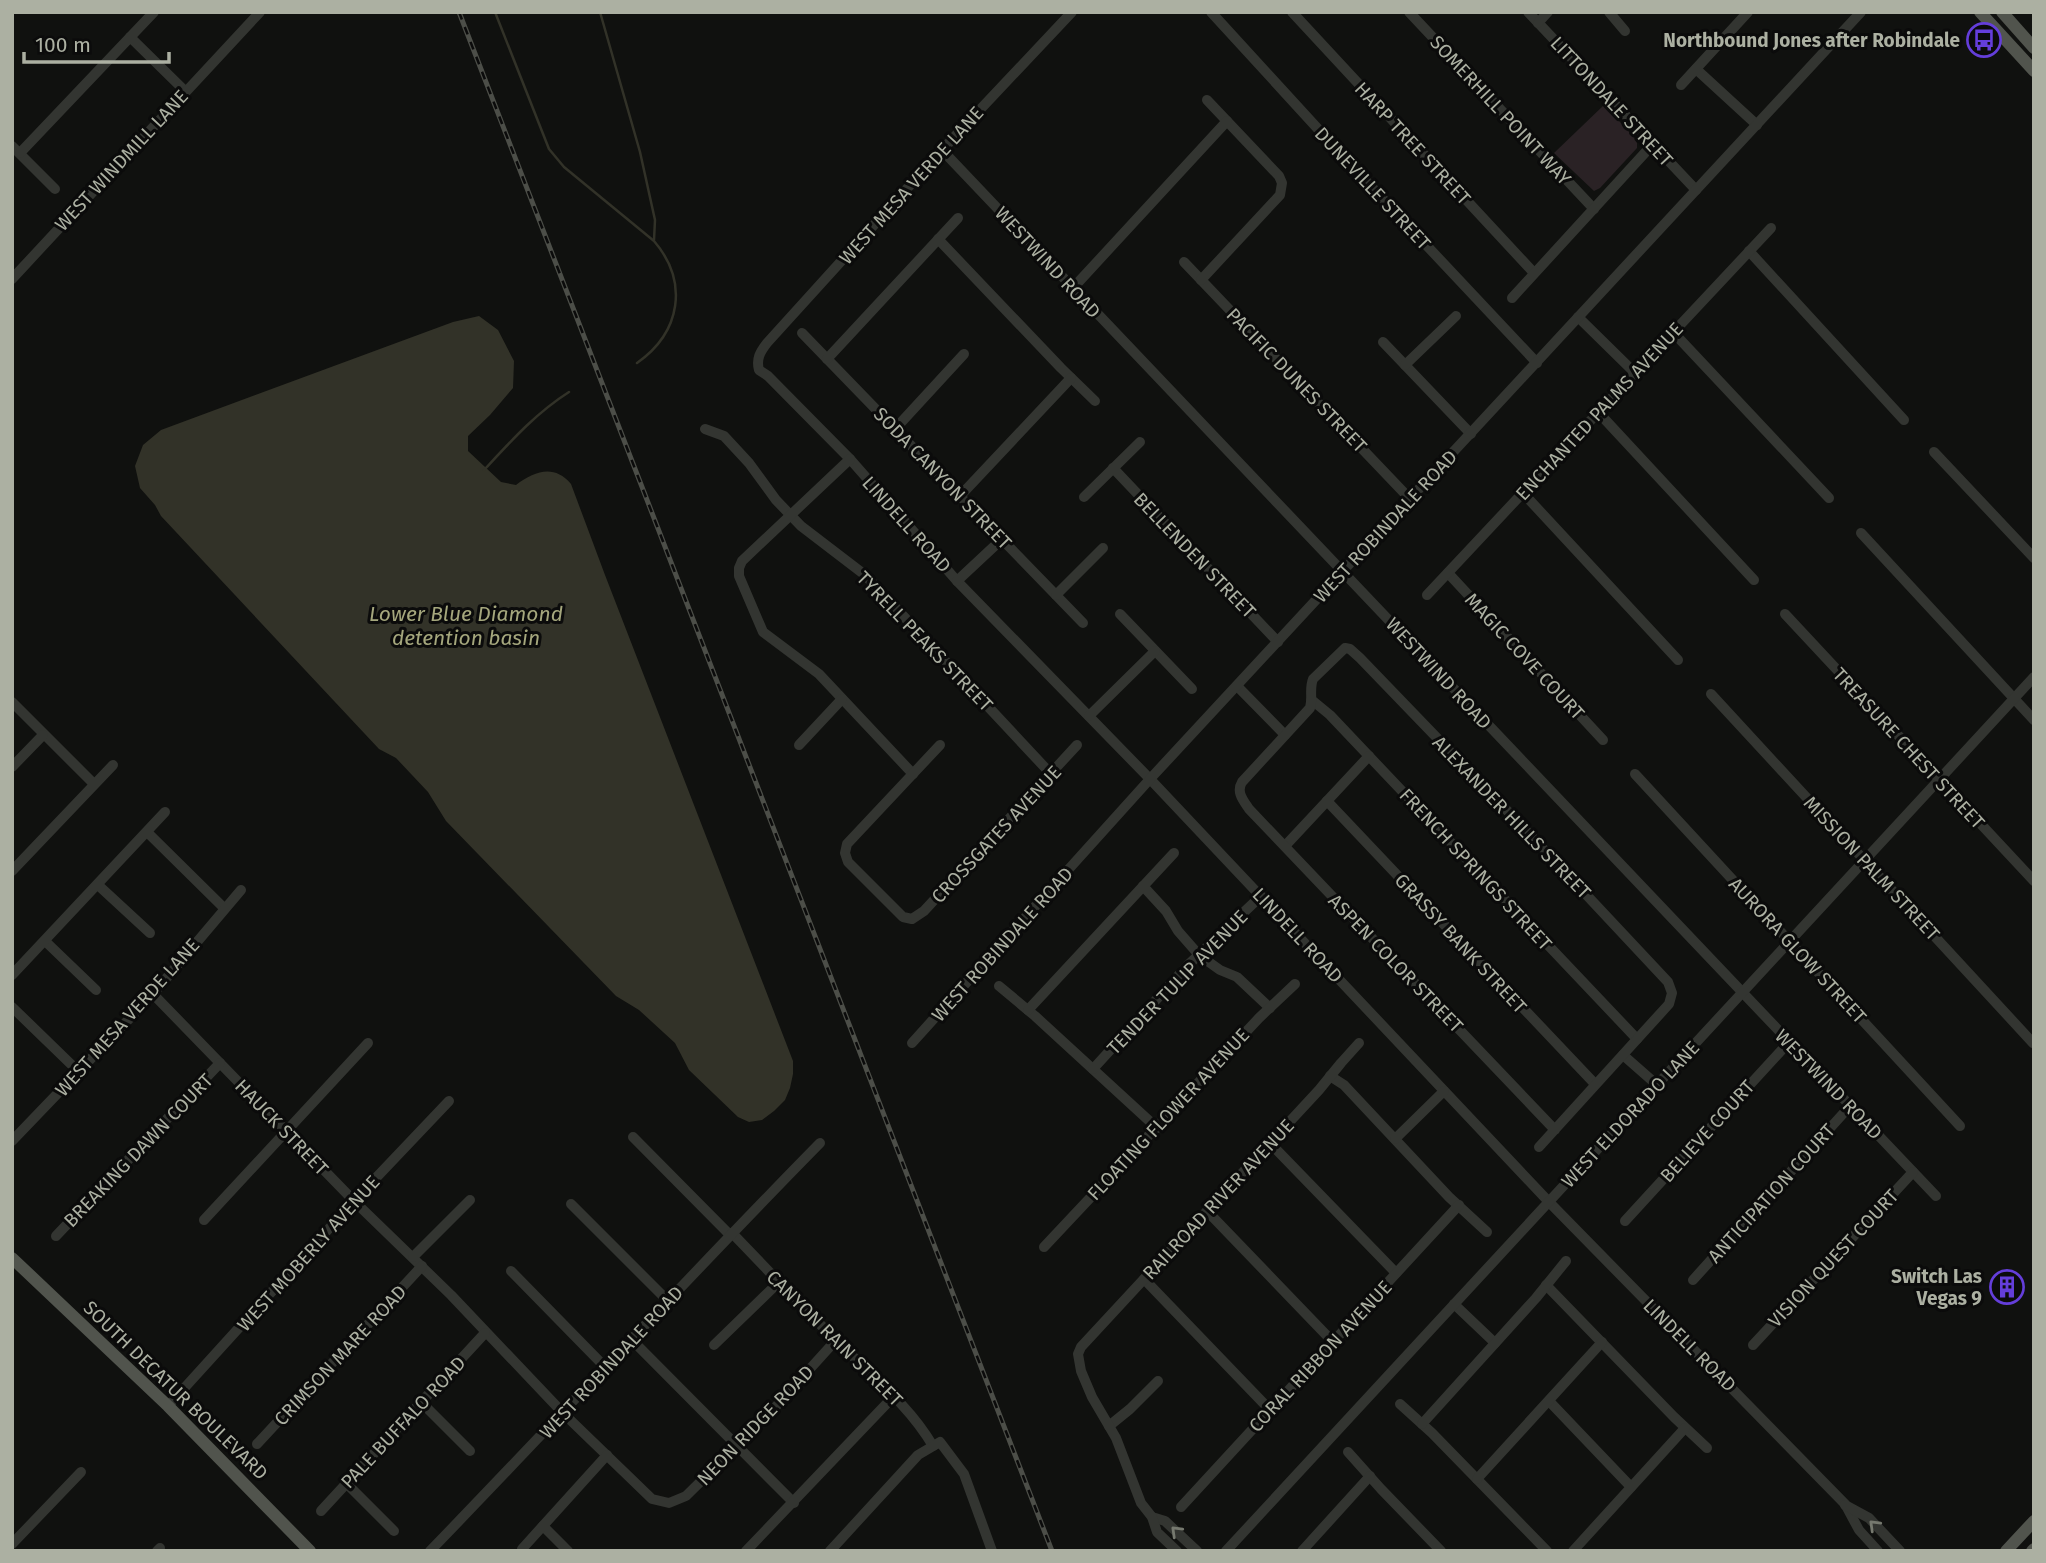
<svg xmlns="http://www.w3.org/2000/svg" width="2046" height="1563" font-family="'Fira Sans',sans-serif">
<rect width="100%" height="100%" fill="#10110f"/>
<path fill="#2a2225" d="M1604,105L1634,137L1637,143V148L1600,188L1594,191L1554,153Z"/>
<path fill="#323228" d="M479,316L498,330L514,361L513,388L490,415L468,436V451L501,482L516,485C535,471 554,464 571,484L605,575L793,1061V1074L790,1088L785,1100L774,1111L762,1120L749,1122L738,1117L689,1070L675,1043L639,1010L616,996L446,821L428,792L396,758L379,749L161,516L155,505L140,488L135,466L143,445L161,430L453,322Z"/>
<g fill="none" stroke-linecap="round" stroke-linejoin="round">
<g stroke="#323228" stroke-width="2.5">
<path d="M495,12L549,149L564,167L654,241C689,282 681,332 637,363"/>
<path d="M600,12L640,152L655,220L654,240"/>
<path d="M484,470C511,441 536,413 569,392"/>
</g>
<g stroke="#333531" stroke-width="10">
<path d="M1072,12L942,150L767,343C760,352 756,359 759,370L768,376L850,459L957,581L1150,779L1549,1202L1845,1504L1859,1530L1878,1551"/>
<path d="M1211,12L1351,165L1537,363"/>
<path d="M1292,12L1534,273"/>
<path d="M1409,12L1594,209"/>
<path d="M1528,12L1696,190"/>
<path d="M1609,12L1625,31"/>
<path d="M1538,23L1548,12"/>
<path d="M130,37L185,91"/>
<path d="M1696,69L1757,125"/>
<path d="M1681,85L1748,12"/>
<path d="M12,146L55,189"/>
<path d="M942,150L1936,1196"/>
<path d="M20,153L154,12"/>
<path d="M938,239L1061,368L1095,401"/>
<path d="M1749,251L1904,420"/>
<path d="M1184,262L1410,499"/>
<path d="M12,279L260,12"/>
<path d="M1201,280L1280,195L1282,183L1279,176L1207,100"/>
<path d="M1073,288L1227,121"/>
<path d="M1512,298L1653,144"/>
<path d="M1578,317L1635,373"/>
<path d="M1673,332L1829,498"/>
<path d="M802,333L1083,623"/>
<path d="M1383,342L1471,434"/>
<path d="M827,359L958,218"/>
<path d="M1405,365L1456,316"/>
<path d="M1598,412L1754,580"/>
<path d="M705,429L724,436L749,463L776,500L801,526L865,575L1051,774"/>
<path d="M895,429L964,354"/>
<path d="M1934,452L2034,558"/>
<path d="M850,459L742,561L739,568V576L763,632L819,674L913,774"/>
<path d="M1113,468L1278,642"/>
<path d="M1523,493L1678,660"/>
<path d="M960,496L1071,378"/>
<path d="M1084,497L1140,442"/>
<path d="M1861,533L2034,720"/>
<path d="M1448,573L1603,740"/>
<path d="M957,581L1002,539"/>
<path d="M1056,595L1103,548"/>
<path d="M1427,595L1771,228"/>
<path d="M1120,614L1192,689"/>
<path d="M1785,614L2034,881"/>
<path d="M1237,686L1285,735"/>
<path d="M1711,694L2033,1043"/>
<path d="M1313,701L1330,715L1637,1039"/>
<path d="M12,702L94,784"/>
<path d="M1089,716L1155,651"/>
<path d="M799,745L842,699"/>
<path d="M940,745L847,844L845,853L848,862L903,917L912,919L924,911L1077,745"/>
<path d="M12,767L43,735"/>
<path d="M1635,774L1960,1126"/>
<path d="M1327,801L1595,1084"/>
<path d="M147,832L224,908"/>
<path d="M1285,846L1369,756"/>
<path d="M12,871L113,765"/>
<path d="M98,885L150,933"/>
<path d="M1143,886L1166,911L1178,931L1199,955L1220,970L1237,977L1270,1008"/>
<path d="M45,941L96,990"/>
<path d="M12,975L165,812"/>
<path d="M999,986L1035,1016L1157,1128"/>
<path d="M153,994L354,1201L451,1295L563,1413L652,1499L669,1503L686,1496L770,1413L836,1340"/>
<path d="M12,1007L79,1072"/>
<path d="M1028,1010L1174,853"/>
<path d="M912,1043L1150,779L1861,12"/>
<path d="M1623,1055L1656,1084"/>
<path d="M1093,1069L1187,966L1261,896"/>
<path d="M1330,1076L1344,1085L1449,1197L1487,1232"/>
<path d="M633,1137L730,1235"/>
<path d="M1395,1139L1444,1091"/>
<path d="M12,1141L153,994L241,890"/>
<path d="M1270,1143L1396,1273"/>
<path d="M1539,1147L1669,1004L1672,993L1668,982L1520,824L1360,658L1350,649L1345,648L1313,679C1309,689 1313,698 1310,708L1242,782C1236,792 1243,800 1249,809L1555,1130"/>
<path d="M571,1204L668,1301"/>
<path d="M1207,1211L1333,1342"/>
<path d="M204,1220L368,1043"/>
<path d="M1625,1221L1789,1042"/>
<path d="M732,1233C767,1269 802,1307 838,1342C871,1375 910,1406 933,1446"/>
<path d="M56,1236L220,1063"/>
<path d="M1044,1247L1259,1018L1295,984"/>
<path d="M413,1257L470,1200"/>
<path d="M511,1271L606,1368"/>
<path d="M1144,1279L1270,1410"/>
<path d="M1693,1280L1850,1106"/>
<path d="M1546,1285L1674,1417L1707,1448"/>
<path d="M1454,1304L1495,1343"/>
<path d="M632,1340L794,1503"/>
<path d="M714,1345L779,1282"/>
<path d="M1753,1345L1913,1172"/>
<path d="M1549,1401L1631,1487"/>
<path d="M421,1402L470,1451"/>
<path d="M1400,1404L1432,1433L1547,1551"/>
<path d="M168,1406L354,1201L449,1101"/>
<path d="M1422,1424L1536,1298L1566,1261"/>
<path d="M1109,1426L1130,1409L1158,1381"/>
<path d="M257,1444L422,1266"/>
<path d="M1348,1452L1381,1489L1441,1551"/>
<path d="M1477,1479L1602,1342"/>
<path d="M346,1483L394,1531"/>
<path d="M1845,1505L1869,1518L1900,1551"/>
<path d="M1181,1507L1459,1205"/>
<path d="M321,1511L485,1333"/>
<path d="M1152,1517L1165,1521L1197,1551"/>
<path d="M543,1526L568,1551"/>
<path d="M12,1544L81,1472"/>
<path d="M522,1549L607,1455"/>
<path d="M157,1551L160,1548"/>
<path d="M430,1551C561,1416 688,1277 820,1143"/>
<path d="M746,1551L893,1397"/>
<path d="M830,1551L918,1455L940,1442L964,1474L992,1551"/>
<path d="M1177,1551L1157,1532L1152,1517L1141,1503L1116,1438L1092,1397L1081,1371L1078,1354L1081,1347L1319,1090L1341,1063L1359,1043"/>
<path d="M1226,1551L2034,677"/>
<path d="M1302,1551L1370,1476"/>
<path d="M1573,1551L1685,1428"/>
</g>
<g stroke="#51544d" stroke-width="12">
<path d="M1980,12L2034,71"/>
<path d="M2002,12L2034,48"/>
<path d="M12,1258L168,1406L310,1551"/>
<path d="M2006,1551L2034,1521"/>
<path d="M2032,1551L2034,1549"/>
</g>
<g stroke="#4c4e48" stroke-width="5">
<path id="rail" d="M459,12L1052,1551"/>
</g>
<use href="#rail" stroke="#0b0b0b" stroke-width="2.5" stroke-dasharray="8" stroke-linecap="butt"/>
</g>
<defs><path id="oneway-chevron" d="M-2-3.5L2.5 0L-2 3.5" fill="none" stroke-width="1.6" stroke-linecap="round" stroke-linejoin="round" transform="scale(1.75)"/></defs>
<g stroke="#76796f">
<use href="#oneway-chevron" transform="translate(1874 1525) rotate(-136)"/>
<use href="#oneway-chevron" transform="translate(1176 1531) rotate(-136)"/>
</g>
<defs>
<g id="bus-ring" transform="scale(1.75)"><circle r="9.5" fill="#0b0b0b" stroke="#643eda" stroke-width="1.5"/><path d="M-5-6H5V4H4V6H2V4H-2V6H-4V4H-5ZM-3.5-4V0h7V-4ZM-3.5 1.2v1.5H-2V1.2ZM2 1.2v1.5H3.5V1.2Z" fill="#643eda"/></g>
<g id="building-ring" transform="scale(1.75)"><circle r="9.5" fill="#0b0b0b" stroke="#643eda" stroke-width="1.5"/><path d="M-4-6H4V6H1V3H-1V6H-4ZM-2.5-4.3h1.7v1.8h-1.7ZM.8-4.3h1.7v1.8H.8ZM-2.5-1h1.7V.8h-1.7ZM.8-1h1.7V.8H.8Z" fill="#643eda"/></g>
</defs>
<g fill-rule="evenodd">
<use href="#bus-ring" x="1984" y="40"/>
<use href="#building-ring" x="2007" y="1287"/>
</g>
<g text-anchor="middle" stroke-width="6" stroke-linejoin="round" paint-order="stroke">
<g font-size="19" font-weight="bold" fill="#acb0a2" stroke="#0b0b0b" text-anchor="end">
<text x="1960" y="47">Northbound Jones after Robindale</text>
<text x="1982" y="1283">Switch Las<tspan x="1982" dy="22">Vegas 9</tspan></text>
</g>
<g font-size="19" fill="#acb0a2" stroke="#0b0b0b">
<text transform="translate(1612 101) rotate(47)" y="7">LITTONDALE STREET</text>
<text transform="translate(1501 110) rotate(47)" y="7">SOMERHILL POINT WAY</text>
<text transform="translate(1413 143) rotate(47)" y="7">HARP TREE STREET</text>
<text transform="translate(121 160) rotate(-47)" y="7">WEST WINDMILL LANE</text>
<text transform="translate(911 185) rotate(-48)" y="7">WEST MESA VERDE LANE</text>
<text transform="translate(1373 188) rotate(47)" y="7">DUNEVILLE STREET</text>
<text transform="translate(1048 262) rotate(47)" y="7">WESTWIND ROAD</text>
<text transform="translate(1297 380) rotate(46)" y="7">PACIFIC DUNES STREET</text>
<text transform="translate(1599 411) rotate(-47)" y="7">ENCHANTED PALMS AVENUE</text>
<text transform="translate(943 478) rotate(46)" y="7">SODA CANYON STREET</text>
<text transform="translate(907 524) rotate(48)" y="7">LINDELL ROAD</text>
<text transform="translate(1385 526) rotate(-47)" y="7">WEST ROBINDALE ROAD</text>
<text transform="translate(1195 555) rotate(46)" y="7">BELLENDEN STREET</text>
<text transform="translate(925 641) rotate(46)" y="7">TYRELL PEAKS STREET</text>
<text transform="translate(1525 656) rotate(47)" y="7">MAGIC COVE COURT</text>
<text transform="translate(1439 673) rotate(47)" y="7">WESTWIND ROAD</text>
<text transform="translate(1909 748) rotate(47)" y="7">TREASURE CHEST STREET</text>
<text transform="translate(1512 817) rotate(46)" y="7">ALEXANDER HILLS STREET</text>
<text transform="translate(996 834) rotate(-47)" y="7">CROSSGATES AVENUE</text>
<text transform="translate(1872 868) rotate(47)" y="7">MISSION PALM STREET</text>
<text transform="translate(1476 869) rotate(47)" y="7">FRENCH SPRINGS STREET</text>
<text transform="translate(1298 935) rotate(47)" y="7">LINDELL ROAD</text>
<text transform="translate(1461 943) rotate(47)" y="7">GRASSY BANK STREET</text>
<text transform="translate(1002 944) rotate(-48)" y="7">WEST ROBINDALE ROAD</text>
<text transform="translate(1798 950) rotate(47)" y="7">AURORA GLOW STREET</text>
<text transform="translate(1396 963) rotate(46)" y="7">ASPEN COLOR STREET</text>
<text transform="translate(1177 982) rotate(-46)" y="7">TENDER TULIP AVENUE</text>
<text transform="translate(127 1017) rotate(-48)" y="7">WEST MESA VERDE LANE</text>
<text transform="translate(1829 1084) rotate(46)" y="7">WESTWIND ROAD</text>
<text transform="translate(1168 1114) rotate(-47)" y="7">FLOATING FLOWER AVENUE</text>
<text transform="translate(1630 1114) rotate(-47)" y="7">WEST ELDORADO LANE</text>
<text transform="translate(282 1127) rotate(46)" y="7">HAUCK STREET</text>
<text transform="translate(1707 1131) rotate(-48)" y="7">BELIEVE COURT</text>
<text transform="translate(138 1150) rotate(-46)" y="7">BREAKING DAWN COURT</text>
<text transform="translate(1771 1193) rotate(-48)" y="7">ANTICIPATION COURT</text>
<text transform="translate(1218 1199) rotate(-47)" y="7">RAILROAD RIVER AVENUE</text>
<text transform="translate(308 1253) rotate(-48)" y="7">WEST MOBERLY AVENUE</text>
<text transform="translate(1833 1258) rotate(-47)" y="7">VISION QUEST COURT</text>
<text transform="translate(835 1338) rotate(45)" y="7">CANYON RAIN STREET</text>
<text transform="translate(1690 1345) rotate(45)" y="7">LINDELL ROAD</text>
<text transform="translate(340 1355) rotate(-47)" y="7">CRIMSON MARE ROAD</text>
<text transform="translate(1320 1356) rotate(-47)" y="7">CORAL RIBBON AVENUE</text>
<text transform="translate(611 1362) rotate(-47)" y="7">WEST ROBINDALE ROAD</text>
<text transform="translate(176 1390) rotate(44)" y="7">SOUTH DECATUR BOULEVARD</text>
<text transform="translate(403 1422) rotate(-47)" y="7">PALE BUFFALO ROAD</text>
<text transform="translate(755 1425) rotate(-46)" y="7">NEON RIDGE ROAD</text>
</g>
<g font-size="21" font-style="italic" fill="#a5a77d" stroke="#0b0b0b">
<text x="466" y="621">Lower Blue Diamond<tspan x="466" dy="24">detention basin</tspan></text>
</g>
</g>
<rect width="2046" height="1563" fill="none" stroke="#acb0a2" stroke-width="28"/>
<path d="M24 52v10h145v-10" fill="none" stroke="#acb0a2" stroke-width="3.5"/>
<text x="35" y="52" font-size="21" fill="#acb0a2" stroke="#0b0b0b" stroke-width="5" paint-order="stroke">100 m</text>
</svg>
